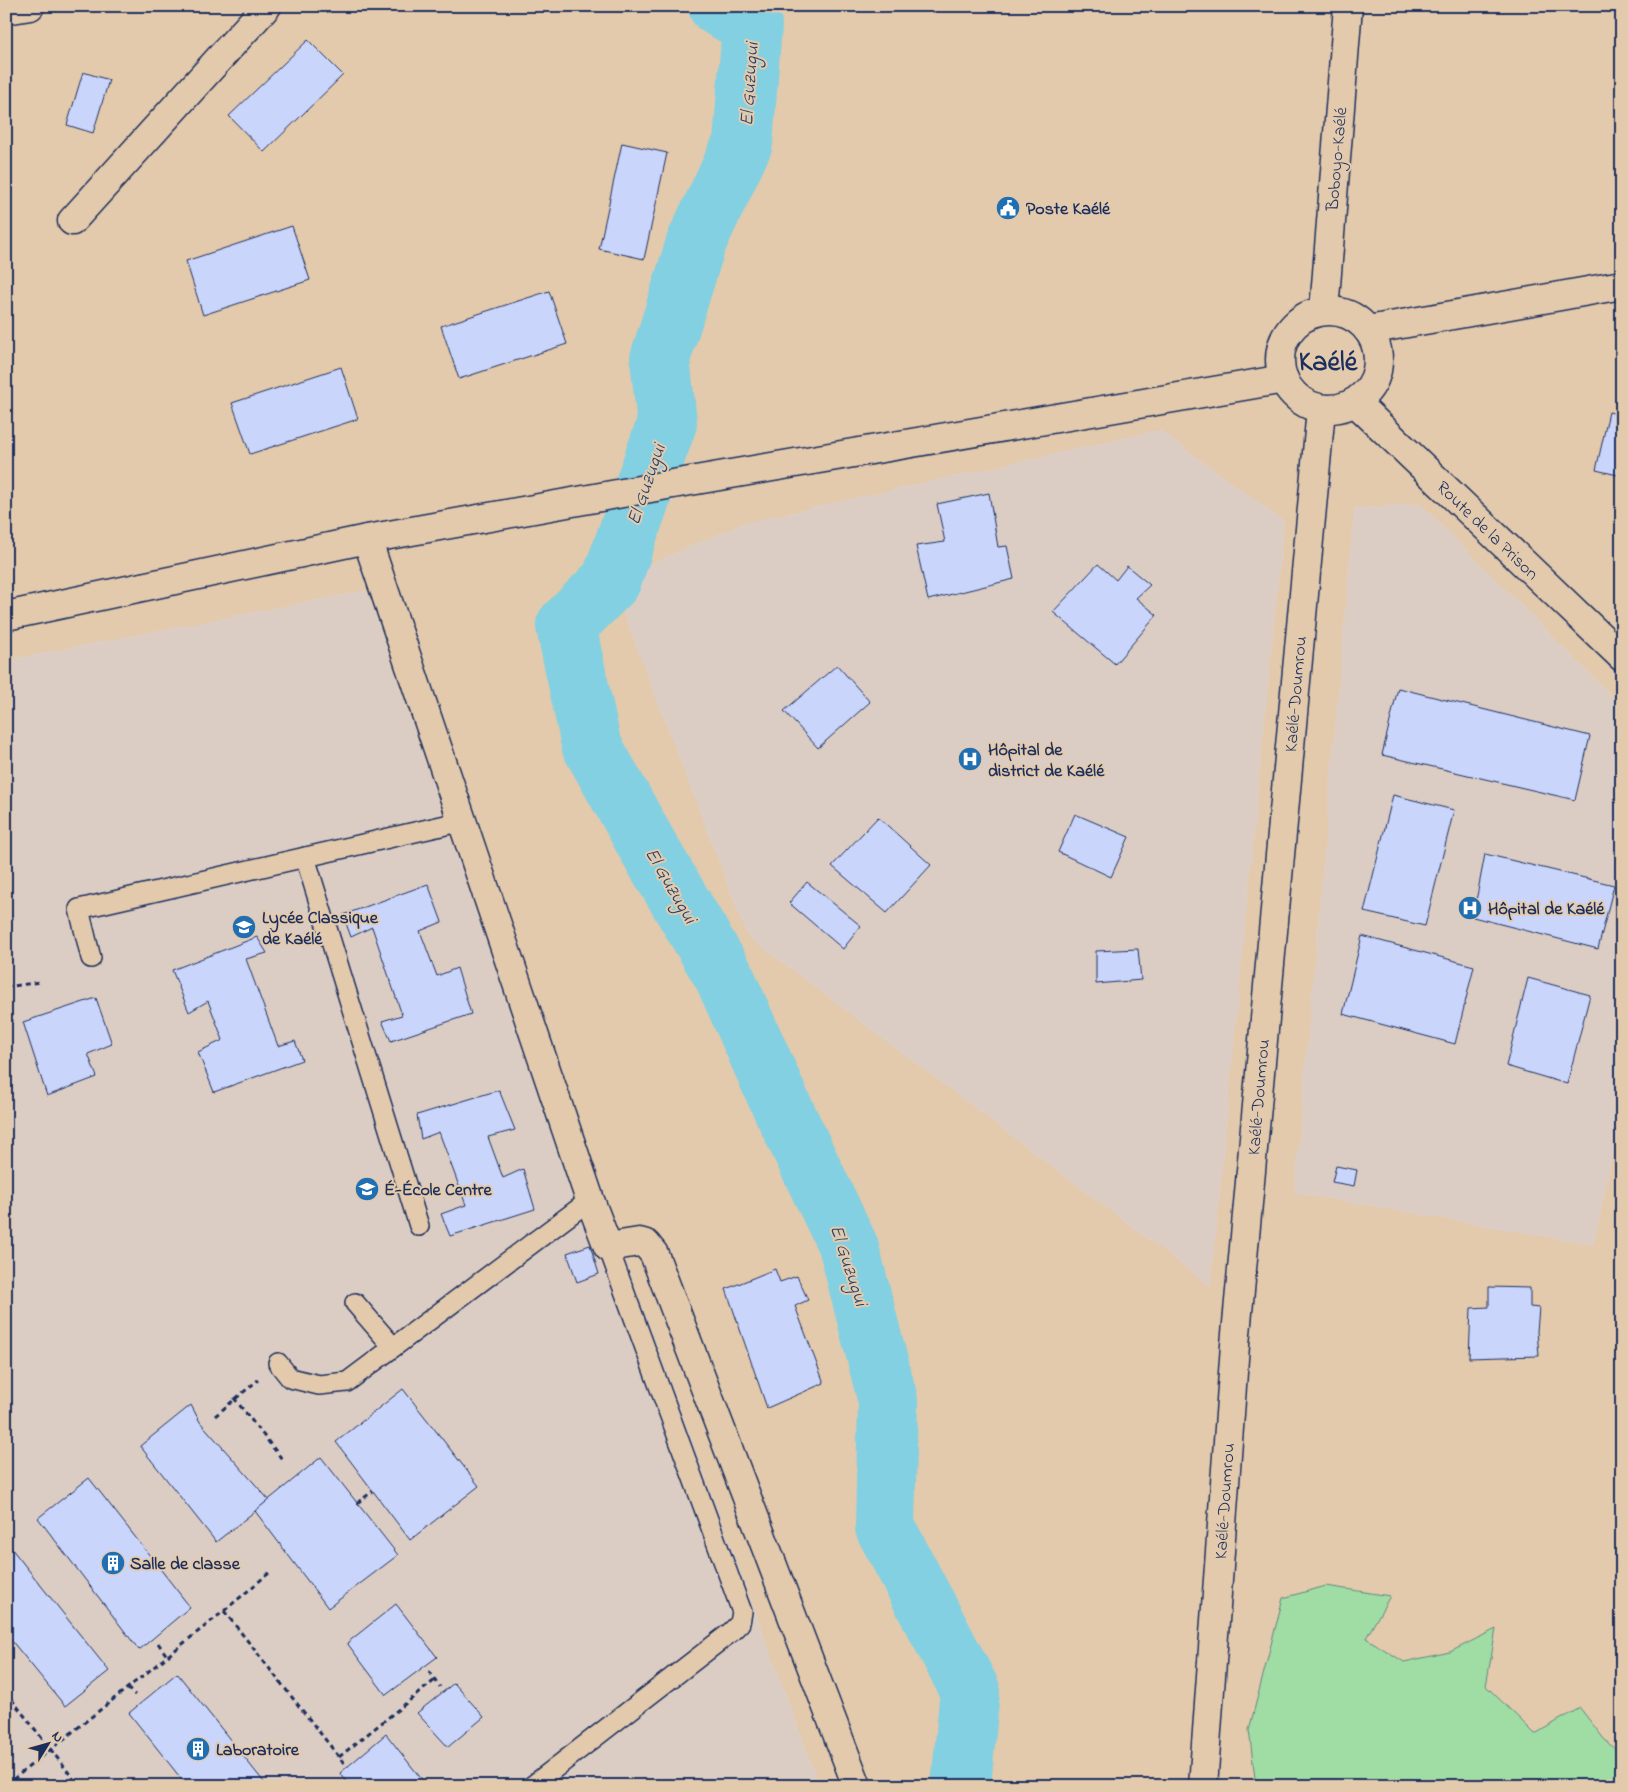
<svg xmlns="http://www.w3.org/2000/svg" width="1628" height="1792" font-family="'Indie Flower',sans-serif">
<rect width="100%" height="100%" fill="#e4caac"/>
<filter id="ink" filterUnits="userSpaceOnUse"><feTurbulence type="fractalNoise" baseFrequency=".02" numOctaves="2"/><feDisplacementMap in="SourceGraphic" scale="10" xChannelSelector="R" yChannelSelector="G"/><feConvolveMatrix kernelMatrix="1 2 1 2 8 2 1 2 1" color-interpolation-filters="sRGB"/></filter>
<g filter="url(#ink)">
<g fill="#dccdc4">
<path d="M1160,430L1284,521L1211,1287L747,936L611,581L743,523Z"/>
<path d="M1420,503L1622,706V1109L1594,1245L1294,1193L1354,508Z"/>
<path d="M367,590L574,1201L601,1194L820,1786H6V660Z"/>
</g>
<path fill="#a0dda4" stroke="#5e8681" d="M1326,1586L1390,1596L1366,1638L1404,1662L1450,1652L1496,1629L1486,1686L1535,1734L1580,1708L1604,1739L1622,1756V1786H1256L1249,1730L1283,1598Z"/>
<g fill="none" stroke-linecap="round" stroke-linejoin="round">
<path stroke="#82d0e1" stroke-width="60" d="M718,6L752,25L743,143L696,243L660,359L667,423L611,581L566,626L591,744L651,852L724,976L778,1098L849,1248L888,1401L885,1527L970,1690L961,1786"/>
</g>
<g fill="#cad5fc" stroke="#1b2f5e">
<path d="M308,40L343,75L264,152L229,116Z"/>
<path d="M83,72L109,80L93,133L67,125Z"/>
<path d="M622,143L667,153L644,259L599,249Z"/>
<path d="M292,226L310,280L203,315L186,261Z"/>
<path d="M549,291L567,344L459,379L441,326Z"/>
<path d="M341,367L358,419L250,454L232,403Z"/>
<path d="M1609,412L1622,415V476L1596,470Z"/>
<path d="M989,493L998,547L1007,546L1014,579L928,600L916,546L945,542L937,504Z"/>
<path d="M1098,564L1116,580L1127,566L1150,585L1136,598L1157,615L1115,664L1053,612Z"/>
<path d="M837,665L870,702L818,748L784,711Z"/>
<path d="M1398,688L1590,736L1575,800L1382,755Z"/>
<path d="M1393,795L1454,810L1425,926L1364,912Z"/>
<path d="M1075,814L1129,837L1111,877L1058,852Z"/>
<path d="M878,817L931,865L887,913L832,866Z"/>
<path d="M1485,854L1614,885L1598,949L1473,917Z"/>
<path d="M807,882L861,926L843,949L789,903Z"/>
<path d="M428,884L442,922L420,931L437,976L457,968L471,1014L391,1041L382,1021L402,1015L372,927L351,937L343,915Z"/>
<path d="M1362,936L1474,966L1455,1044L1343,1014Z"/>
<path d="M257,937L267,953L246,959L278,1046L295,1041L302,1060L214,1092L198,1052L223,1040L208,1001L189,1012L172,970Z"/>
<path d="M1138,949L1141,980L1096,984V951Z"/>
<path d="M1528,978L1590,995L1567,1084L1506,1066Z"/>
<path d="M96,998L112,1044L88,1054L97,1077L47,1096L23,1022Z"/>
<path d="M499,1090L515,1130L488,1137L503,1178L523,1169L535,1209L450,1236L441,1214L466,1205L439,1132L421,1139L417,1115Z"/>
<path d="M1336,1166L1357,1170L1354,1186L1332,1182Z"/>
<path d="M590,1245L599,1274L577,1282L567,1253Z"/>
<path d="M775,1269L780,1282L797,1276L808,1300L795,1306L824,1383L767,1408L726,1289Z"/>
<path d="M1489,1287L1530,1288V1307L1539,1308L1537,1331L1539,1356L1469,1358L1471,1308L1489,1307Z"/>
<path d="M403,1389L479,1486L410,1540L336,1442Z"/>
<path d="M191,1405L200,1422L269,1500L216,1542L140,1446Z"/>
<path d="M321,1457L398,1555L328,1608L255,1511Z"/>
<path d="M89,1478L190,1607L139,1650L38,1518Z"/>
<path d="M7,1543L109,1671L65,1706L6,1634Z"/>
<path d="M396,1604L437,1657L386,1695L347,1643Z"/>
<path d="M177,1673L267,1786H187L129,1713Z"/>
<path d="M454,1683L484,1717L448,1747L417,1713Z"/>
<path d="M386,1734L427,1786H350L340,1773Z"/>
</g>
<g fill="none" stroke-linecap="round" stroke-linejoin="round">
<g stroke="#1b2f5e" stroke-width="22">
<g id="service">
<path d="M305,857L419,1226"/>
<path d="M91,958L79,909L463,821"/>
<path d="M355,1303L393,1347"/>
<path d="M278,1363L290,1378L319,1385L347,1382L590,1200"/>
<path d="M532,1786L731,1632L740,1623L742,1612L608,1247"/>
</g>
</g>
<g stroke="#1b2f5e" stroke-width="31">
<g id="minor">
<path d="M6,10L30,6"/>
<path d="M72,221L267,6"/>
<path d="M1368,330L1622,285"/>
<path d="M367,539L590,1200L608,1247L639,1242L646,1244L654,1254L857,1786"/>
</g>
</g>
<g stroke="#1b2f5e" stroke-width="31">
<g id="secondary">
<path d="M1324,311L1348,6"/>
<circle cx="1329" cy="360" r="49"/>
<path d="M1355,402L1622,657"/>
<path d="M6,616L367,539L667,485L1284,379"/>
<path d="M1203,1786L1235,1345L1321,409"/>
</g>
</g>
<g stroke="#1b2f5e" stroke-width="3" stroke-dasharray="5 4" stroke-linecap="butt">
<path d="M6,987L40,982"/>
<path d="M234,1398L282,1459"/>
<path d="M215,1416L258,1380"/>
<path d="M357,1503L373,1491"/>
<path d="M224,1611L347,1767"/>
<path d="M158,1643L167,1656"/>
<path d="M429,1671L440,1687"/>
<path d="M127,1688L135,1695"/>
<path d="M6,1692L79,1786"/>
<path d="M339,1757L435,1680"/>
<path d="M6,1785L224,1611L269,1573"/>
</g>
<use href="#service" stroke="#e4caac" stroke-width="19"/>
<use href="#minor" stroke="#e4caac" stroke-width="28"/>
<use href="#secondary" stroke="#e4caac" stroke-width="28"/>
</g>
</g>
<defs>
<g id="civic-disc" transform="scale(1.25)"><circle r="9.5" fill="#1f6fb2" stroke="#e4caac"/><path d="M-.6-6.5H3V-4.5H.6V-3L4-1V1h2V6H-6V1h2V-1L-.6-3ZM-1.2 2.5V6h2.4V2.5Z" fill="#fff"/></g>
<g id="hospital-disc" transform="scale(1.25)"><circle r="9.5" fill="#1f6fb2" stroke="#e4caac"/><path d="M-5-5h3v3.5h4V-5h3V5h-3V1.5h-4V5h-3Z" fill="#fff"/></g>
<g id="university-disc" transform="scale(1.25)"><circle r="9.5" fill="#1f6fb2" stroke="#e4caac"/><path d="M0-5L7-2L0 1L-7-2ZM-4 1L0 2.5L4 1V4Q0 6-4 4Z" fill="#fff"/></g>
<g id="school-disc" transform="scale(1.25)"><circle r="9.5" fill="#1f6fb2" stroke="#e4caac"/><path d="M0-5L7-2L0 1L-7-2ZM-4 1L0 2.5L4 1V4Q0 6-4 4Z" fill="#fff"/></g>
<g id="building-disc" transform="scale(1.25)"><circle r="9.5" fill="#1f6fb2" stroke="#e4caac"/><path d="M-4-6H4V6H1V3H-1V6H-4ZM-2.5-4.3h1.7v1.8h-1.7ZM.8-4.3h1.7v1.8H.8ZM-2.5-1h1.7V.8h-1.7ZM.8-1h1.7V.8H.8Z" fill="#fff"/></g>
</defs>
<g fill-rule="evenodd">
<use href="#civic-disc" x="1008" y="208"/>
<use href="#hospital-disc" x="970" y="759"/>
<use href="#hospital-disc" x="1470" y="908"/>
<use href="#university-disc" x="244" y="927"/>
<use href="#school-disc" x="367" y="1189"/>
<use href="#building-disc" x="113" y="1563"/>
<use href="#building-disc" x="198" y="1749"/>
</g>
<g text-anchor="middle" stroke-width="4" stroke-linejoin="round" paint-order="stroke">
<g font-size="18" fill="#1b2f5e" stroke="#e4caac">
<text transform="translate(1336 159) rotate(-85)" y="6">Boboyo-Kaélé</text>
<text transform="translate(1488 530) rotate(44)" y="6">Route de la Prison</text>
<text transform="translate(1295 694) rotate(-85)" y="6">Kaélé-Doumrou</text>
<text transform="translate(1258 1097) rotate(-85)" y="6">Kaélé-Doumrou</text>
<text transform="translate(1224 1501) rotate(-86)" y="6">Kaélé-Doumrou</text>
</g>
<g font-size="18" font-weight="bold" fill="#1b2f5e" stroke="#e4caac" text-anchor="start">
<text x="1026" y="214">Poste Kaélé</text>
<text x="988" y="755">Hôpital de<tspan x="988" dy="21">district de Kaélé</tspan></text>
<text x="1488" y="914">Hôpital de Kaélé</text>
<text x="262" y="923">Lycée Classique<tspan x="262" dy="21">de Kaélé</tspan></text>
<text x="384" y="1195">É-École Centre</text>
<text x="130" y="1569">Salle de classe</text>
<text x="216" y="1755">Laboratoire</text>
</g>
<g font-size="19" font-style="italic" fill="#253f6b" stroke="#e4caac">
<text transform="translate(748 84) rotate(-86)" y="7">El Guzugui</text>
<text transform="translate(645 484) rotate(-71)" y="7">El Guzugui</text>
<text transform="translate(672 885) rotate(60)" y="7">El Guzugui</text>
<text transform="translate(850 1265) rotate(72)" y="7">El Guzugui</text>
</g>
<g font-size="28" font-weight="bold" fill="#1b2f5e" stroke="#e4caac">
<text x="1328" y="370">Kaélé</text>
</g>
</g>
<rect width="1628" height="1792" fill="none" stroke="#e4caac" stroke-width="25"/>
<rect x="12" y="12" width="1603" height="1767" fill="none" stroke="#1b2f5e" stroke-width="2" filter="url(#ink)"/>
<g transform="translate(48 1744) rotate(53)" stroke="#e4caac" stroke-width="4" paint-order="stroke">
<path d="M0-4L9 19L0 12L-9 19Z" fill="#1b2f5e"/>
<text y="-8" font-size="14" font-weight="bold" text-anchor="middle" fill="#1b2f5e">N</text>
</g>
</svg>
